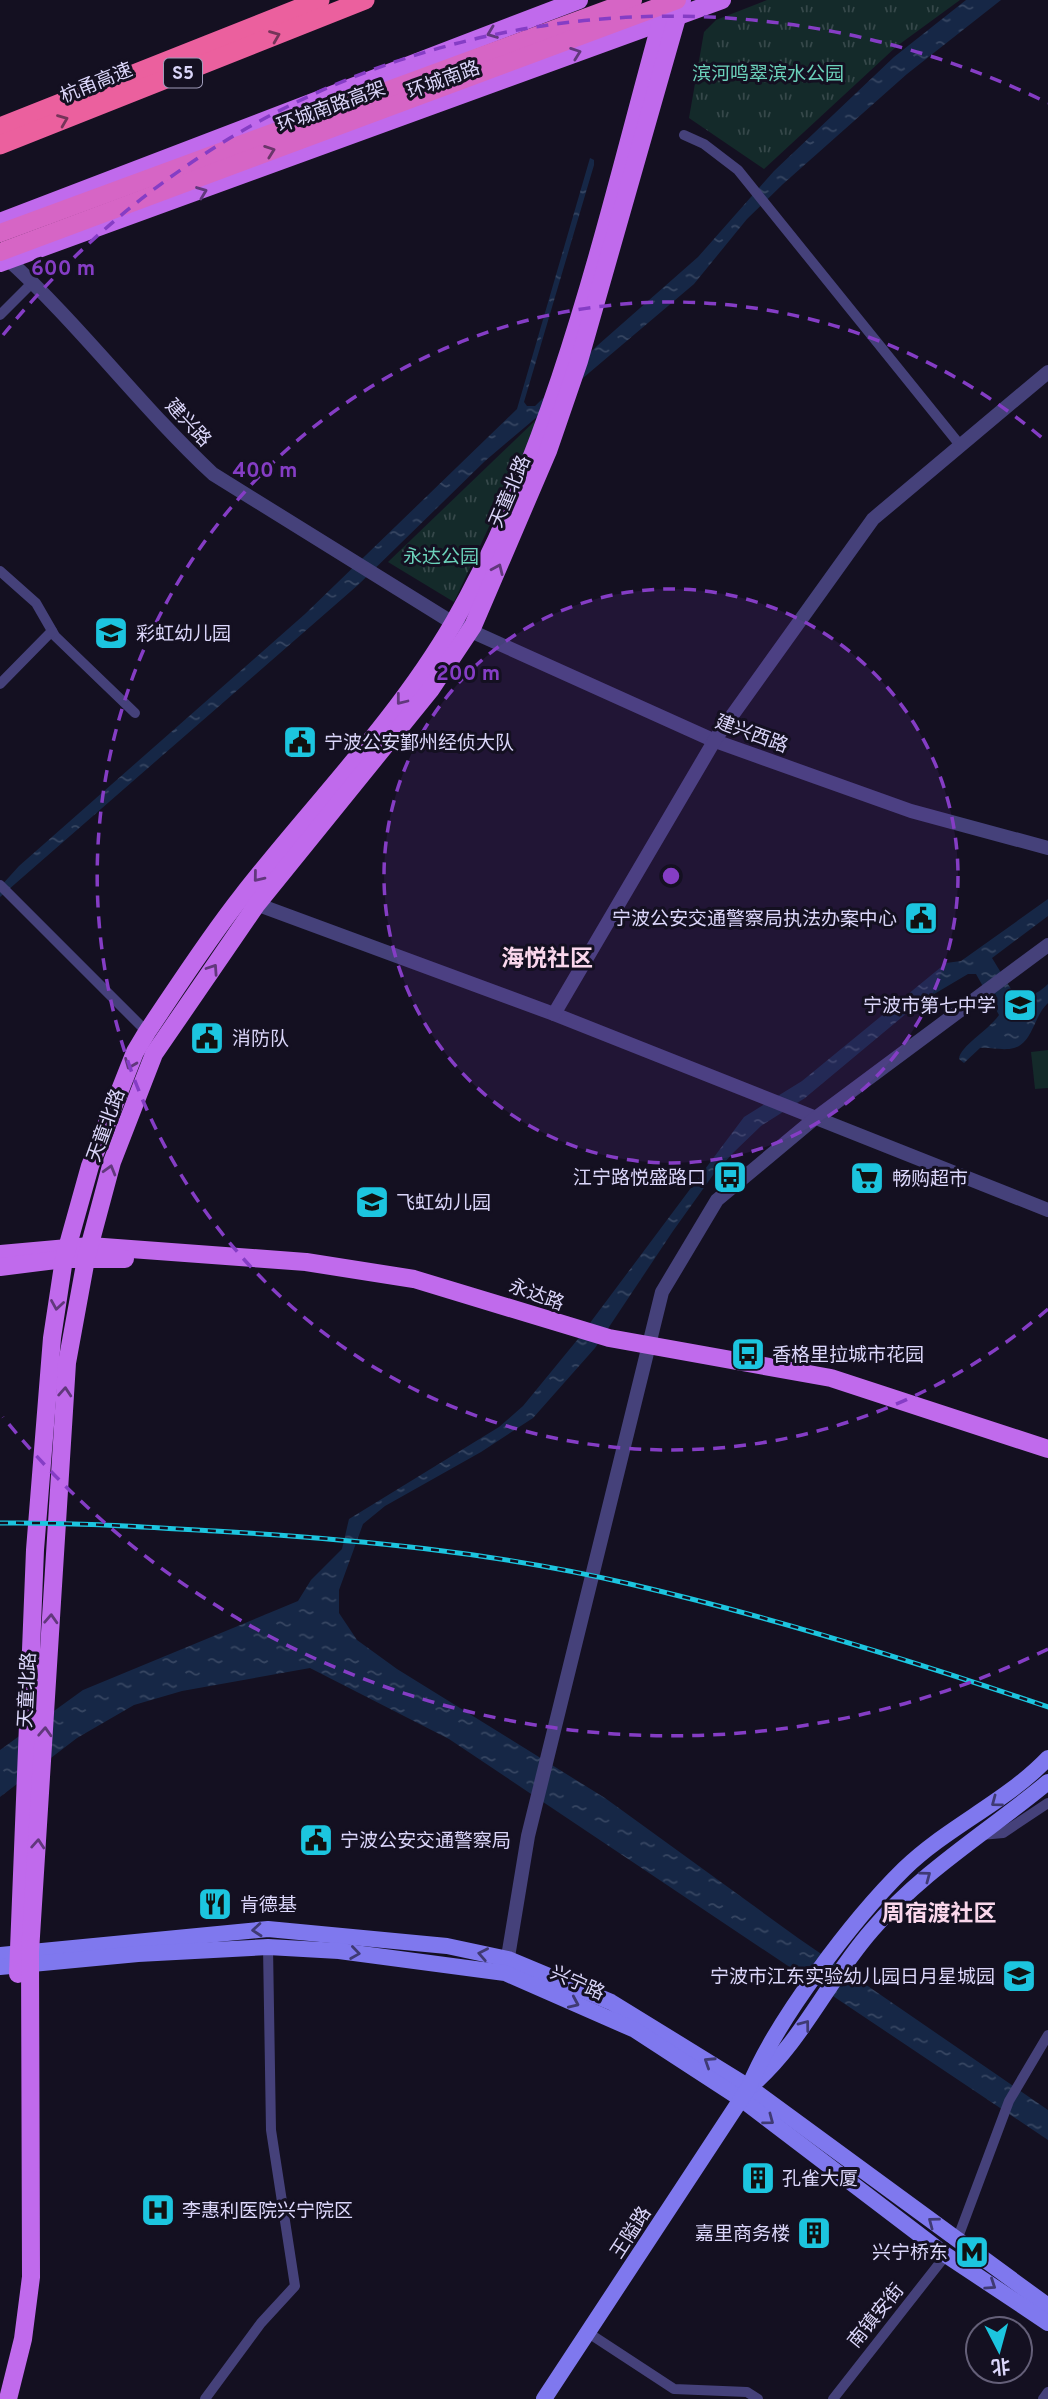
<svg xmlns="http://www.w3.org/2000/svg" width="1048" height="2399" font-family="Overpass,'Noto Sans SC',sans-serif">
<defs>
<pattern id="park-tufts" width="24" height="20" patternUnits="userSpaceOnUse" patternTransform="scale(1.75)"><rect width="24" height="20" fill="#142a2a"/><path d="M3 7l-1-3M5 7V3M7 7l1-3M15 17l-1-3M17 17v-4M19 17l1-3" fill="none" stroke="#36484a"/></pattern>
<pattern id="water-ripples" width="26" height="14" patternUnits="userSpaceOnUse" patternTransform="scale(1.75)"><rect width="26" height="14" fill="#162746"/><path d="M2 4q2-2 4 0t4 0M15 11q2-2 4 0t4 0" fill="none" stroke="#374662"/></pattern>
</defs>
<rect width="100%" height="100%" fill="#141021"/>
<g fill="url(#park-tufts)">
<path d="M767,0H960L897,46L764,169L689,118L704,32L716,20Z"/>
<path d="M541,415L454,602L388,562Z"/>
</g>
<path fill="#142a2a" d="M1048,1050V1088L1035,1089L1031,1052Z"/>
<g fill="url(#water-ripples)">
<path d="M966,0H1001L907,74L783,184L747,219L694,284L485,461L358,585L0,897V887L19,866L305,614L517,409L590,158L594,160V165L524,402L527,406H535L598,345L698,257L774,171L894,57Z"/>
<path d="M1048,899V916L992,958L1014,994C1025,1001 1039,993 1048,984V1003C1034,1015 1033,1043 1014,1048C1003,1051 991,1047 980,1048L964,1063L959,1059C960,1046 989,1030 999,1015L976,974H968L919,1003L805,1098L761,1126L734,1152L713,1175L673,1231L595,1348L533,1418L481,1452L385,1506L363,1524L339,1590V1613L357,1640L397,1669L605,1798L798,1938L1048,2110V2140L449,1739L310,1668L182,1691L134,1705L77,1738L0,1797V1750L83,1690L298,1601L311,1580L342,1549L349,1519L499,1427L523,1406L578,1339L744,1117L802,1081L946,963L961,961Z"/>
</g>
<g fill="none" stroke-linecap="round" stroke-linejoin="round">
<g stroke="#45417a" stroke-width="10">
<path d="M684,135L704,144L738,170L960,445"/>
<path d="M0,315L33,282"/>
<path d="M0,571L36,603L55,636L135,713"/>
<path d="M0,684L52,631"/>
<path d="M0,885L147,1032"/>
<path d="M981,1835L1003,1833L1048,1803"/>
<path d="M957,2240L1009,2101L1048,2035"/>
<path d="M590,2334L674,2389L747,2392L758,2399"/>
<path d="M205,2399L261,2323L295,2286L271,2130L268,1947"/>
<path d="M833,2399L946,2255"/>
<path d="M1043,2399L1048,2392"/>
</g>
<g stroke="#45417a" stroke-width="14">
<path d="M4,256C79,323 139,405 213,474L453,623L715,741L911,811L1048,848"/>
<path d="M248,901L554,1014L1048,1210"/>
<path d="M554,1014L716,738L873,519L1048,372"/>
<path d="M506,1969L528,1836L662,1292L717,1200L814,1119L1048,945"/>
</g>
<g stroke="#7f78ee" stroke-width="16">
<path d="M0,1955L268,1929L447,1946L508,1959L611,2002L749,2087L1048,2306"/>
<path d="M0,1967L138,1954L268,1947L339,1951L505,1973L635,2030L741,2099L946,2255L1048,2323"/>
<path d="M751,2086C802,2042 828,1980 872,1930C922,1871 989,1831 1048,1782"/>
<path d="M544,2399L749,2087C775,2022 853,1919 904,1869C947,1827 1006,1802 1048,1758"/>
</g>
<g stroke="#c06aec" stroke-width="18">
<path d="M0,222L579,0"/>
<path d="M0,263L722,0"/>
<path d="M0,1254L90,1246L306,1262L414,1279L609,1338L831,1378L1048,1449"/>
<path d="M0,1267L64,1259H125"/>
<path d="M18,1974L35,1550L52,1338L64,1259L90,1166L135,1052L147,1032C178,986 208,939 242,896C312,806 396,722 454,622C563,431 608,210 667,0"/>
<path d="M8,2399L23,2339L31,2277L30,1952L67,1363L86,1259L112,1162L154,1054L257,904L431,689L473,626L548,451L579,361L682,0"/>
</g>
<g stroke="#d665c5" stroke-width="18">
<path d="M0,233L633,0"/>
<path d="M0,252L677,0"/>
</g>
<g stroke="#eb609e" stroke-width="19">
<path d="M0,127L320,0"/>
<path d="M0,145L365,0"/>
</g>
<g stroke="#1cc5df" stroke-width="5">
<path id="rail" d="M0,1523C72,1522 143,1527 215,1531C354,1539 494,1552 630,1584C772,1617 910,1660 1048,1707"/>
</g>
<use href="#rail" stroke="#141021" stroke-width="2.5" stroke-dasharray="8" stroke-linecap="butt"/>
</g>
<defs><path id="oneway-chevron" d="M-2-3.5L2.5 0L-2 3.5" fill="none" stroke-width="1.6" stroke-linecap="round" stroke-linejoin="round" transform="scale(1.75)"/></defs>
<g stroke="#61387c">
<use href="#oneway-chevron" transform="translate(492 33) rotate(159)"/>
<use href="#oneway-chevron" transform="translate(576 53) rotate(-20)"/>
<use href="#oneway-chevron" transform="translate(202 192) rotate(-21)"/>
<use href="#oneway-chevron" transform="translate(498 569) rotate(-66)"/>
<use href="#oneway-chevron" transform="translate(401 700) rotate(128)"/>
<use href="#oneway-chevron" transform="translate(258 877) rotate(129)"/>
<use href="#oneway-chevron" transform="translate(213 969) rotate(-56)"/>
<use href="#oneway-chevron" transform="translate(130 1064) rotate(112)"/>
<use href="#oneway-chevron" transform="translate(110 1170) rotate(-74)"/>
<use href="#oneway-chevron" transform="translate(57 1305) rotate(99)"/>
<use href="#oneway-chevron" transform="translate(65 1392) rotate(-86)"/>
<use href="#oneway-chevron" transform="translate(51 1619) rotate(-87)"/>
<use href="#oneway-chevron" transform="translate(45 1732) rotate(-87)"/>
<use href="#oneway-chevron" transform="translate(38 1844) rotate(-86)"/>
</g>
<g stroke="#753459">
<use href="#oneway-chevron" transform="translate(275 36) rotate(-22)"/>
<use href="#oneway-chevron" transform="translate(63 120) rotate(-22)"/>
</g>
<use stroke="#6b366b" href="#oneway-chevron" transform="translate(270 151) rotate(-20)"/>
<g stroke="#3f3a73">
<use href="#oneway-chevron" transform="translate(996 1802) rotate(143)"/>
<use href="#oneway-chevron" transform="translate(926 1876) rotate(-37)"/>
<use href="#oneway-chevron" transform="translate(257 1930) rotate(175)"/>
<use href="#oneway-chevron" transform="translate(355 1953) rotate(8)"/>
<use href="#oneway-chevron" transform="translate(483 1954) rotate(-169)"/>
<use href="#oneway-chevron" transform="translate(574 2003) rotate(24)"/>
<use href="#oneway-chevron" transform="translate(805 2025) rotate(-53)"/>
<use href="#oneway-chevron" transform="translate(709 2062) rotate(-147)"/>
<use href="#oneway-chevron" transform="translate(769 2120) rotate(37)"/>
<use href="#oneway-chevron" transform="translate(933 2222) rotate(-143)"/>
<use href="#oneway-chevron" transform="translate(991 2285) rotate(34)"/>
</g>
<circle cx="671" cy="876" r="287" fill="#853dc5" fill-opacity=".12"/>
<g fill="none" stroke="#853dc5" stroke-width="3.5" stroke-dasharray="12 9">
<circle cx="671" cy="876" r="287"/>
<path d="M1048 1309A574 574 0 1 1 1048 443"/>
<path d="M1048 1649A860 860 0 0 1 3 1417M3 335A860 860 0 0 1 1048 103"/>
</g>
<defs>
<g id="school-square" transform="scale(1.75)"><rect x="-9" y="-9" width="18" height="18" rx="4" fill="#1cc5df" stroke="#141021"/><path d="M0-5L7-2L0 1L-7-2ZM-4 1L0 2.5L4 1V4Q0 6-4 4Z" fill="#111"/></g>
<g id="civic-square" transform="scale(1.75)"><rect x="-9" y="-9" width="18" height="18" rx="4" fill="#1cc5df" stroke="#141021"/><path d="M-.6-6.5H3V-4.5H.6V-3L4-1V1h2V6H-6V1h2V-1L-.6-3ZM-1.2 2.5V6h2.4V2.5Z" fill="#111"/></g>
<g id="bus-square" transform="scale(1.75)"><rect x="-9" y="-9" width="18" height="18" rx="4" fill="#1cc5df" stroke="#141021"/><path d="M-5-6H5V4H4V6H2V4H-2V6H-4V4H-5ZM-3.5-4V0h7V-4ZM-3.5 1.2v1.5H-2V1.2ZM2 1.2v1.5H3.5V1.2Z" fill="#111"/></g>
<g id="supermarket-square" transform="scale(1.75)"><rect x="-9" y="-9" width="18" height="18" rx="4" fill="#1cc5df" stroke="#141021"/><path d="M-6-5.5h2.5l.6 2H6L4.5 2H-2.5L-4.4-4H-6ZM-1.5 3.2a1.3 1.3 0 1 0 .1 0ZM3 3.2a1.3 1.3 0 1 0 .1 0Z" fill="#111"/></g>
<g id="restaurant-square" transform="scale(1.75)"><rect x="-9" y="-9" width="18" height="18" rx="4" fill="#1cc5df" stroke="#141021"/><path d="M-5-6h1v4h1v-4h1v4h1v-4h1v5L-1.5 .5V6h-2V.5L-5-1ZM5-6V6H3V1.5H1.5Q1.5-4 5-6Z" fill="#111"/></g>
<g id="building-square" transform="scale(1.75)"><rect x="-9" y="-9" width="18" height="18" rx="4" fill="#1cc5df" stroke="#141021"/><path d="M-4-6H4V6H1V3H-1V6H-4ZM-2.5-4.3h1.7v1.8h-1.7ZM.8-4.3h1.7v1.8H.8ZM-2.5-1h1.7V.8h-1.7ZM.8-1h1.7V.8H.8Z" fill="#111"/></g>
<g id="hospital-square" transform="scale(1.75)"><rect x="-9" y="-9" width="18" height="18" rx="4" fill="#1cc5df" stroke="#141021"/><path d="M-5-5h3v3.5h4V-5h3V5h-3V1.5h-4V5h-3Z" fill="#111"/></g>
<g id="metro-square" transform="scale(1.75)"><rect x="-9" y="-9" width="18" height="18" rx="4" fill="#1cc5df" stroke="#141021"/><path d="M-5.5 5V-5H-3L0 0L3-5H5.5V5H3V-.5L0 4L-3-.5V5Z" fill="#111"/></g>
</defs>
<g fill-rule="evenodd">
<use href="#school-square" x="111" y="633"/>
<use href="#civic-square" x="300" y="742"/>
<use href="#civic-square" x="921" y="918"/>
<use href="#school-square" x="1020" y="1005"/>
<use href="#civic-square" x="207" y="1038"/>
<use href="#bus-square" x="730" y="1177"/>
<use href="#supermarket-square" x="867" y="1178"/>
<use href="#school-square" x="372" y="1202"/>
<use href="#bus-square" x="748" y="1354"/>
<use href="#civic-square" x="316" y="1840"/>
<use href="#restaurant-square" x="215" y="1904"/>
<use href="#school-square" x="1019" y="1976"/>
<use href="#building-square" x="758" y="2178"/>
<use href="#hospital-square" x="158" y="2210"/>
<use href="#building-square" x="814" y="2233"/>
<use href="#metro-square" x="972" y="2252"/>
</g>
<g text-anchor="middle" stroke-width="6" stroke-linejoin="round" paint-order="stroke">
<rect fill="#141021" stroke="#9f9bb9" stroke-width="2" x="164" y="58.5" width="38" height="29" rx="5"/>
<g font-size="18" font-weight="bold" fill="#dbd6fa">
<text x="183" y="79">S5</text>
</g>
<g font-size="19" fill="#6bd1ba" stroke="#141021">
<text x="768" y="80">滨河鸣翠滨水公园</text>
<text x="441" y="563">永达公园</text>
</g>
<g font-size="19" fill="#dbd6fa" stroke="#141021">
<text transform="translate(443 79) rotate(-20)" y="7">环城南路</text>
<text transform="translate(96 82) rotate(-22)" y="7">杭甬高速</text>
<text transform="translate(331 106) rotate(-20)" y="7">环城南路高架</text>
<text transform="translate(189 422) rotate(47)" y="7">建兴路</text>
<text transform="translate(509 491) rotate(-67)" y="7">天童北路</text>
<text transform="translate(752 733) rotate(20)" y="7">建兴西路</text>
<text transform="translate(105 1125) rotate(-70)" y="7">天童北路</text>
<text transform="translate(537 1294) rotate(20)" y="7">永达路</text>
<text transform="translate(26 1690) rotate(-87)" y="7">天童北路</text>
<text transform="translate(578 1982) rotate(24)" y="7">兴宁路</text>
<text transform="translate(630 2232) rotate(-57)" y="7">王隘路</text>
<text transform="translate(875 2315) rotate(-51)" y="7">南镇安街</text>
</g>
<g font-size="19" fill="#dbd6fa" stroke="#141021" text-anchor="start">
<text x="136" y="640">彩虹幼儿园</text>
<text x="324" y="749">宁波公安鄞州经侦大队</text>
<text x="897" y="925" text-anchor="end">宁波公安交通警察局执法办案中心</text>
<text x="996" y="1012" text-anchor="end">宁波市第七中学</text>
<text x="232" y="1045">消防队</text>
<text x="706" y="1184" text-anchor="end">江宁路悦盛路口</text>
<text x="892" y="1185">畅购超市</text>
<text x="396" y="1209">飞虹幼儿园</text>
<text x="772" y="1361">香格里拉城市花园</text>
<text x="340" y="1847">宁波公安交通警察局</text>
<text x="240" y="1911">肯德基</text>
<text x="995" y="1983" text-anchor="end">宁波市江东实验幼儿园日月星城园</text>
<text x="782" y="2185">孔雀大厦</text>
<text x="182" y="2217">李惠利医院兴宁院区</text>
<text x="790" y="2240" text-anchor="end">嘉里商务楼</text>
<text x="948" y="2259" text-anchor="end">兴宁桥东</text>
</g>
<g font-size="23" font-weight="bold" fill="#fad7ec" stroke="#141021">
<text x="547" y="966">海悦社区</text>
<text x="939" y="1921">周宿渡社区</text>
</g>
</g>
<circle cx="671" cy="876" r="10" fill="#853dc5" stroke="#141021" stroke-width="3.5"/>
<g font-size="21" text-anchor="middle" font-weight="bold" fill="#853dc5" stroke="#141021" stroke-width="6" stroke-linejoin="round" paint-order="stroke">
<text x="63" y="275">600 m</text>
<text x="265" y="477">400 m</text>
<text x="468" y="680">200 m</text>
</g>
<g transform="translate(999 2350) rotate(174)"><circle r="33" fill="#141021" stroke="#645f78" stroke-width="2"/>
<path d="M0-5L12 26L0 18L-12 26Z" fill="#1cc5df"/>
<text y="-10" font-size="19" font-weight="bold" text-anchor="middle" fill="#dbd6fa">北</text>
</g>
</svg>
